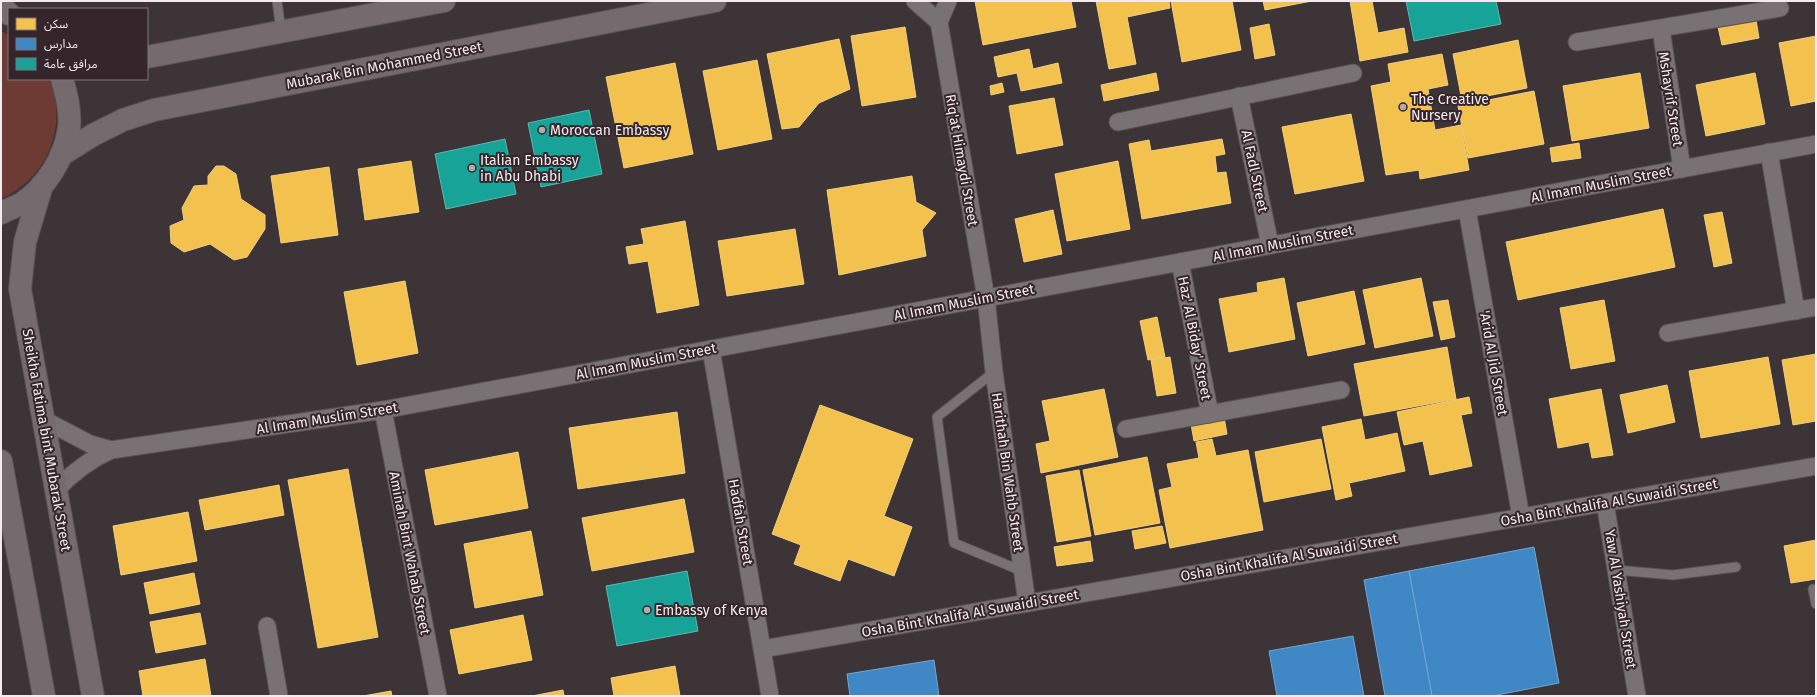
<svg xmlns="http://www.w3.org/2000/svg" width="1817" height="697" font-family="'Fira Sans','Noto Sans Arabic',sans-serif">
<rect width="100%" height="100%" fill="#3c3437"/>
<path fill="#6d3b34" d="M1,31L9,35V79H49C64,110 56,153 31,178C22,187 12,193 1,199Z"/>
<g fill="#f2c14e" stroke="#f3ce7e">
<path d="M975,1H1071L1076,27L983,45Z"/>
<path d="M1096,1H1169L1170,8L1127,17L1136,64L1109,69Z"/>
<path d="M1171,1H1232L1241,50L1182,62Z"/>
<path d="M1263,1H1312L1265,10Z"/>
<path d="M1350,1H1372L1378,33L1404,28L1408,52L1360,61Z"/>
<path d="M1756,20L1759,38L1722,45L1718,27Z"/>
<path d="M1269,24L1275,55L1255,59L1250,28Z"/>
<path d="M905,27L916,97L862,106L851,36Z"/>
<path d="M1816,36V101L1791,106L1779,43Z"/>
<path d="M839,39L850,89L819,103L799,127L782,129L767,54Z"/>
<path d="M1518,40L1527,88L1462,101L1453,54Z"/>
<path d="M1029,49L1033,69L1058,63L1062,83L1021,91L1017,73L998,77L994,57Z"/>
<path d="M1442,54L1448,85L1428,89L1435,130L1461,125L1469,170L1420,179L1419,170L1386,175L1371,86L1391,82L1388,64Z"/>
<path d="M757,60L772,139L718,150L703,71Z"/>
<path d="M675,63L693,154L624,168L606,77Z"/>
<path d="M1156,73L1159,90L1104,101L1101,85Z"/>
<path d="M1640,73L1649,128L1572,141L1563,86Z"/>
<path d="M1755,73L1765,124L1706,136L1696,85Z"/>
<path d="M1002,83L1004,92L991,95L990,86Z"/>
<path d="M1534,91L1544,144L1468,158L1458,106Z"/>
<path d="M1054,98L1063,145L1017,154L1009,106Z"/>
<path d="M1351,114L1364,181L1295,194L1282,127Z"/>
<path d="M1222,139L1225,154L1215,156L1217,173L1226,172L1231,203L1142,219L1129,144L1149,140L1151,151Z"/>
<path d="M1579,143L1581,158L1552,162L1550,148Z"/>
<path d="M411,161L419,212L365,220L358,169Z"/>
<path d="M1118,161L1130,229L1067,241L1055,174Z"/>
<path d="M216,166H224L236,174L241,199L265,215V229L247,257L234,260L210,244L184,252L171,243L170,226L184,220L182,208L194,186L208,185V176Z"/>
<path d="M329,167L338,235L281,243L271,176Z"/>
<path d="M912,176L916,202L936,213L922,230L926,256L839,275L827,190Z"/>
<path d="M1663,209L1675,267L1518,300L1506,242Z"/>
<path d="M1053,210L1062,254L1024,262L1015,219Z"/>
<path d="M1722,212L1732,263L1714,267L1704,215Z"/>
<path d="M685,221L699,305L657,313L648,261L629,264L626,247L644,244L641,229Z"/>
<path d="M795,229L804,284L727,296L718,241Z"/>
<path d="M1284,278L1295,339L1229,352L1219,299L1258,292L1257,283Z"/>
<path d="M1421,278L1433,336L1375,348L1363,290Z"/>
<path d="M405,281L418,353L357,365L344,292Z"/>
<path d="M1354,291L1365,344L1308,356L1297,303Z"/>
<path d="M1448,300L1455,337L1441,340L1433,302Z"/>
<path d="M1604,300L1615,361L1571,369L1560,308Z"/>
<path d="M1157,317L1165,357L1148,360L1140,321Z"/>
<path d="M1447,347L1456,399L1364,416L1354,364Z"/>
<path d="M1816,354V421L1793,425L1782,360Z"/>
<path d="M1170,357L1176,393L1157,396L1151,360Z"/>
<path d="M1768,357L1780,424L1701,438L1689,371Z"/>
<path d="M1667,385L1675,422L1628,433L1620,395Z"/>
<path d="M1104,389L1118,457L1041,473L1036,444L1050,441L1042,401Z"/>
<path d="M1601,389L1613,455L1592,458L1589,442L1558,448L1549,399Z"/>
<path d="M1469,397L1472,413L1461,415L1472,466L1430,475L1423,441L1404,445L1397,412Z"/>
<path d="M820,405L913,439L884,516L912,527L894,576L848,559L840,581L794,564L801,545L772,534Z"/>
<path d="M677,412L685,473L578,489L569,428Z"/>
<path d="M1224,417L1227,434L1194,441L1191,424Z"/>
<path d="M1361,419L1365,440L1397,433L1405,471L1349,483L1352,496L1336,500L1322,427Z"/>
<path d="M1212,439L1216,456L1248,450L1263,530L1170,548L1159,490L1172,487L1167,464L1199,458L1196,442Z"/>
<path d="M1321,439L1331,489L1264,502L1255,452Z"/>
<path d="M518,452L528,508L435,525L425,470Z"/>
<path d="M1147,457L1160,523L1095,535L1083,470Z"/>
<path d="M348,469L378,637L318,648L288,480Z"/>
<path d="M1079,470L1091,536L1057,542L1046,476Z"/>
<path d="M279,485L284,515L205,530L199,500Z"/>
<path d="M684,499L694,552L592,571L582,518Z"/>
<path d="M188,512L197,561L121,575L113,526Z"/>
<path d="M1162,526L1166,543L1135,549L1132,531Z"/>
<path d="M531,531L543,595L475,608L464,544Z"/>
<path d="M1816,540V579L1791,583L1784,546Z"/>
<path d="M1090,541L1093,561L1057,566L1054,547Z"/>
<path d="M194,573L200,604L150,614L144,583Z"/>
<path d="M200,613L206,644L156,653L150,622Z"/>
<path d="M523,615L532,660L459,674L450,630Z"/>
<path d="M205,659L211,696H143L139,671Z"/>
<path d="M675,666L680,696H614L611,678Z"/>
<path d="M563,690L564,696H532Z"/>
<path d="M391,691L392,696H363Z"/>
</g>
<g fill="#3f88c5" stroke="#76a6d1">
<path d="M1534,547L1559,683L1492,696H1432L1409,571Z"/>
<path d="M1409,571L1432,696H1385L1364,580Z"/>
<path d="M1353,636L1364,696H1277L1269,651Z"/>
<path d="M934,660L939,696H850L847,674Z"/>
</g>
<g fill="#17a398" stroke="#5ab9b2">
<path d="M1406,1H1496L1501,24L1414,41Z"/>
<path d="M589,110L602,174L541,187L528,123Z"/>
<path d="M505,139L516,194L446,209L435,154Z"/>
<path d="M687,571L698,631L617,646L606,586Z"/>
</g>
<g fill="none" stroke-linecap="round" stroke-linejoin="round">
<g stroke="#595255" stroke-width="11">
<g id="lane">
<path d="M277,1L281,31"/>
<path d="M994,372L937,417L954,543L1022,571"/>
<path d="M1616,570L1673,575L1736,567"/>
<path d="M1813,589L1816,604"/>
</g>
</g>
<g stroke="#595255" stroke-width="19">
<g id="street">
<path d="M915,1L939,22"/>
<path d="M948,1L939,22L986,298L994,372L1027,603"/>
<path d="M1661,29L1682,169"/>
<path d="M1577,42L1780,8"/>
<path d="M1239,96L1270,245"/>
<path d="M1118,122L1353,73"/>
<path d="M1769,152L1796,311"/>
<path d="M1467,209L1521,517"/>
<path d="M1180,262L1210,414"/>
<path d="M1668,333L1816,307"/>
<path d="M711,349L770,696"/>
<path d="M383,410L438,696"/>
<path d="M44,420L90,444L111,450"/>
<path d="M1126,429L1341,390"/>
<path d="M56,490C72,473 89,460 111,450L383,410L1816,144"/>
<path d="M1605,503L1637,696"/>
<path d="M267,626L279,696"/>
<path d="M763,649L1816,466"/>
</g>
</g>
<g stroke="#595255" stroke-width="24">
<g id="secondary">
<path d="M1,6L9,14"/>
<path d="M147,57L444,1"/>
<path d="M61,155L93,135L123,120L154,110L715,1"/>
<path d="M42,185L25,242L20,289L93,696"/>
<path d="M1,213C7,210 15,207 21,204C46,188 65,157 69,128C71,111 67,95 62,79"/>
<path d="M1,461L44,696"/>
</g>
</g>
<use href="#lane" stroke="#787274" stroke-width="9"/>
<use href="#street" stroke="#787274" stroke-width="17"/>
<use href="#secondary" stroke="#756b6e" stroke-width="22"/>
</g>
<g fill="#b4abae" stroke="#35262c" stroke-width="1.5">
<circle cx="1403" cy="107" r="4"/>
<circle cx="542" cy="130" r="4"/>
<circle cx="472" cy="168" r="4"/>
<circle cx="647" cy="610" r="4"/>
</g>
<g text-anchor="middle" stroke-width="4" stroke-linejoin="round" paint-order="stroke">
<g font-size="14" fill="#f5ebee" stroke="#35262c">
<text transform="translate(384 65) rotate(-11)" y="5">Mubarak Bin Mohammed Street</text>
<text transform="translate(1671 99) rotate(81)" y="5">Mshayrif Street</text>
<text transform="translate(962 160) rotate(80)" y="5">Riq'at Himaydi Street</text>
<text transform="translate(1255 171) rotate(78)" y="5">Al Fadl Street</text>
<text transform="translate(1601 184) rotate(-11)" y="5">Al Imam Muslim Street</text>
<text transform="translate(1283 243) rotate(-11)" y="5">Al Imam Muslim Street</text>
<text transform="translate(964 302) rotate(-11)" y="5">Al Imam Muslim Street</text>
<text transform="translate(1195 338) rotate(79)" y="5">Haz' Al Biday' Street</text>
<text transform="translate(646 361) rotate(-11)" y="5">Al Imam Muslim Street</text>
<text transform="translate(1494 363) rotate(80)" y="5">'Arid Al Jid Street</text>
<text transform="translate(327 418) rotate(-9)" y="5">Al Imam Muslim Street</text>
<text transform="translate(47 440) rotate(80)" y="5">Sheikha Fatima bint Mubarak Street</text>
<text transform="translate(1008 472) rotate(82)" y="5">Harithah Bin Wahb Street</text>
<text transform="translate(1609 502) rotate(-10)" y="5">Osha Bint Khalifa Al Suwaidi Street</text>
<text transform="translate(741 522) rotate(80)" y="5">Hadfah Street</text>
<text transform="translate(410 553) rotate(79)" y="5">Aminah Bint Wahab Street</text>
<text transform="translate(1289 557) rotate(-10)" y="5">Osha Bint Khalifa Al Suwaidi Street</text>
<text transform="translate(1621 599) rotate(81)" y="5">Yaw Al Yashiyah Street</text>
<text transform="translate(970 613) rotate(-10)" y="5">Osha Bint Khalifa Al Suwaidi Street</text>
</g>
<g font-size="14" fill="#f5ebee" stroke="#35262c" text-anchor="start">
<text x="1411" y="104">The Creative<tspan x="1411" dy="16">Nursery</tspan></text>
<text x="550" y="135">Moroccan Embassy</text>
<text x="480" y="165">Italian Embassy<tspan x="480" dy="16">in Abu Dhabi</tspan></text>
<text x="655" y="615">Embassy of Kenya</text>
</g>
</g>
<rect width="1817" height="697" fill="none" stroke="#f5ebee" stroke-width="4"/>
<rect x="8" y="8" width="140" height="72" fill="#35262c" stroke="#82757a"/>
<rect x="16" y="18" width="20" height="12" fill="#f2c14e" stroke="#82757a"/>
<text x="44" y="28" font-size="12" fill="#f5ebee">سكن</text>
<rect x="16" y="38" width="20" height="12" fill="#3f88c5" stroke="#82757a"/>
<text x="44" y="48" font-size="12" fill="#f5ebee">مدارس</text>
<rect x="16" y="58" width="20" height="12" fill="#17a398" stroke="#82757a"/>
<text x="44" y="68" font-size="12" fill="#f5ebee">مرافق عامة</text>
</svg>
